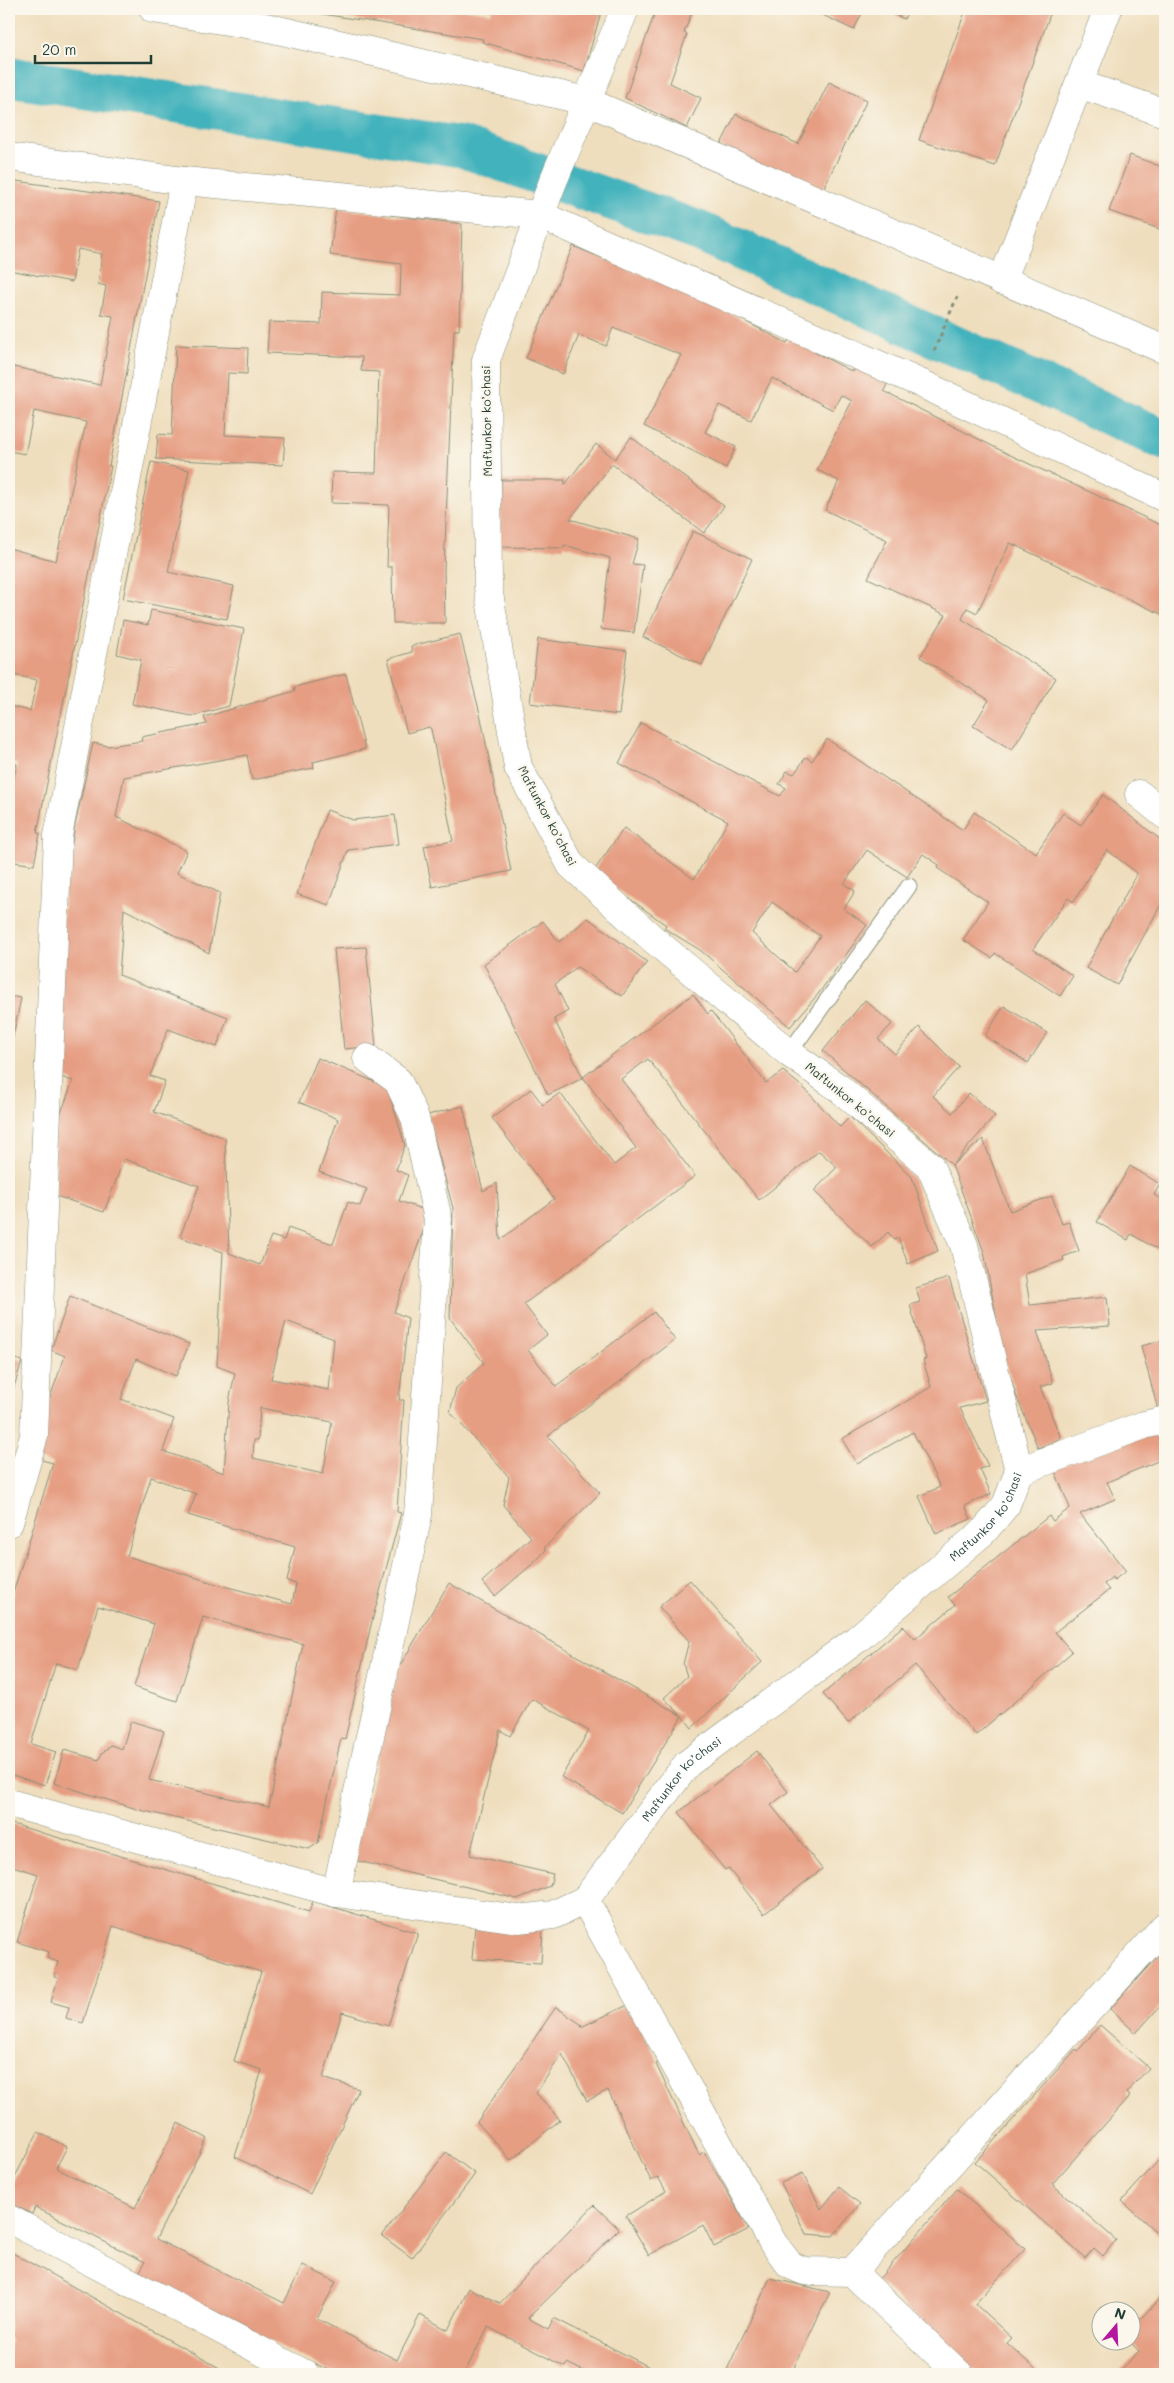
<svg xmlns="http://www.w3.org/2000/svg" width="1174" height="2383" font-family="Mali,sans-serif">
<rect width="100%" height="100%" fill="#fbf7ec"/>
<filter id="ink" filterUnits="userSpaceOnUse"><feTurbulence type="fractalNoise" baseFrequency=".02" numOctaves="2"/><feDisplacementMap in="SourceGraphic" scale="10" xChannelSelector="R" yChannelSelector="G"/><feConvolveMatrix kernelMatrix="1 2 1 2 8 2 1 2 1" color-interpolation-filters="sRGB"/></filter>
<filter id="wash" filterUnits="userSpaceOnUse"><feTurbulence type="fractalNoise" baseFrequency=".0096" numOctaves="4" result="noise"/><feDisplacementMap in="SourceGraphic" scale="20" xChannelSelector="R" yChannelSelector="G"/><feGaussianBlur stdDeviation="1.12" result="paint"/><feColorMatrix in="noise" values="0 0 0 0 0 0 0 0 0 0 0 0 0 0 0 0 0 1.4 0 .05"/><feComposite in="paint" operator="in"/></filter>
<g filter="url(#wash)">
<rect width="100%" height="100%" fill="#efdebd"/>
<g fill="none" stroke-linecap="round" stroke-linejoin="round">
<path stroke="#43b2bc" stroke-width="41" d="M9,77L462,147L696,230L1165,440"/>
</g>
<g id="blocks">
<g fill="#e69e83" fill-rule="evenodd">
<path d="M290,9H426L440,11L441,9H463L491,13L492,9H602L584,71L482,42L483,39Z"/>
<path d="M656,9H693L684,33L687,34L670,83L701,98L687,128L625,98Z"/>
<path d="M810,9H864L854,30Z"/>
<path d="M882,9H909L904,19Z"/>
<path d="M966,9H1052L995,166L919,140Z"/>
<path d="M829,82L867,100L820,195L720,146L736,114L798,144Z"/>
<path d="M1130,155L1165,168V231L1109,211Z"/>
<path d="M9,180L159,201L109,466H111L37,833H40L34,865L9,861V798L17,764L9,762V706L30,711L37,680L9,674V548L56,561L86,422L34,411L25,454L9,451V366L100,385L113,316L101,314L106,286L98,284L102,254L78,249L72,282L9,270Z"/>
<path d="M336,208L462,224L459,330H454L444,569L445,623H393L392,567H387L389,505L331,503L332,472L376,473L379,372L361,371L362,357L267,353L269,322L321,324L322,292L400,295L401,264L330,255Z"/>
<path d="M573,246L708,302L787,343L789,339L853,372L857,364L889,380L884,391L1008,454L1165,527V616L1010,543L977,613L967,608L962,619L1056,678L1012,750L973,726L989,700L920,657L946,615L868,578L887,540L825,510L839,481L817,470L852,401L841,395L833,410L772,378L751,420L719,405L705,432L736,447L726,468L644,426L681,355L613,328L606,346L579,335L563,374L526,358Z"/>
<path d="M176,345L248,348L247,374L228,373L225,435L285,438L283,465L156,459L158,434L172,435Z"/>
<path d="M631,437L724,506L704,533L612,464L570,519L639,539L632,564L643,565L634,633L601,629L610,558L564,545V548L500,547L501,480H565V485L596,444L615,459Z"/>
<path d="M151,462L189,470L168,572L234,586L227,619L123,599Z"/>
<path d="M693,531L752,559L702,665L643,637Z"/>
<path d="M151,610L244,629L229,706L192,716L132,704L141,660L117,654L123,620L148,625Z"/>
<path d="M460,634L481,718L511,871L432,887L424,846L453,841L431,729L429,727L407,733L388,659L412,652L411,646Z"/>
<path d="M538,639L627,651L619,715L530,703Z"/>
<path d="M346,674L365,749L313,762L314,768L252,780L247,755L124,777L116,817L187,851L177,873L220,893L209,953L124,909L119,975L228,1017L217,1047L168,1029L150,1076L165,1081L154,1112L225,1138L229,1253L260,1265L271,1236L284,1240L288,1228L333,1244L348,1202L360,1206L367,1189L319,1172L338,1119L299,1102L318,1058L387,1087L405,1145L396,1170L408,1175L399,1201L430,1212L394,1312L408,1318L399,1400H404L397,1512L401,1513L371,1625L345,1739L341,1738L318,1843L309,1849L140,1810L54,1783L64,1750L99,1760L102,1753L111,1745L122,1749L131,1721L164,1731L149,1780L269,1807L303,1644L203,1617L177,1701L134,1687L154,1624L98,1606L78,1670L56,1663L31,1744L56,1752L45,1785L9,1774V1606L53,1463L38,1459L46,1408L65,1356L51,1350L70,1296L189,1344L176,1376L136,1359L121,1399L174,1419L163,1451L224,1473L229,1402L235,1373L217,1366L223,1252L180,1237L199,1186L124,1159L104,1212L56,1196L55,1129L73,1081L55,1075L64,894L74,830L93,743L109,746L142,741L141,737L207,724L204,717L295,691L294,687ZM286,1321L334,1339L329,1390L271,1379ZM260,1408L332,1422L323,1474L253,1458L254,1440H258ZM151,1477L196,1494L188,1515L295,1547L287,1581L296,1584L292,1604L213,1583L127,1556Z"/>
<path d="M641,723L780,796L786,788L779,784L787,771L794,774L806,757L812,761L827,739L963,830L974,812L1036,853L1063,813L1081,825L1103,795L1165,843V897L1117,985L1086,968L1137,873L1107,850L1073,902L1068,898L1033,949L1073,976L1060,996L995,953L992,958L963,940L988,902L937,868L939,865L923,854L907,877L867,850L844,884L855,891L844,909L867,925L819,993L790,1027L700,950L664,928L666,925L593,872L624,828L694,879L728,821L619,763ZM772,902L820,936L795,972L752,933Z"/>
<path d="M327,810L353,820L395,815L399,844L348,850L329,905L297,894Z"/>
<path d="M588,918L647,962L622,996L577,967L555,984L568,1011L554,1019L583,1078L548,1095L484,964L543,921L559,942Z"/>
<path d="M366,947L376,1046L344,1049L334,949Z"/>
<path d="M693,994L708,1014L711,1011L766,1083L783,1071L806,1090L840,1127L850,1117L912,1177L938,1251L908,1264L898,1237L895,1240L888,1232L872,1247L814,1191L837,1167L819,1151L759,1200L648,1059L621,1079L695,1176L524,1304L547,1335L528,1350L556,1386L654,1312L675,1340L548,1436L600,1493L544,1548L546,1550L536,1561L495,1596L482,1582L531,1537L503,1505L509,1477L450,1412L456,1388L484,1363L450,1318L453,1208L428,1115L463,1106L483,1191L497,1183L500,1240L554,1199L492,1118L531,1089L543,1105L560,1093L614,1165L636,1148L583,1077Z"/>
<path d="M9,996L21,998L10,1051H9Z"/>
<path d="M865,1000L892,1024L878,1039L895,1054L919,1027L959,1067L933,1096L952,1113L969,1093L995,1116L952,1165L823,1051Z"/>
<path d="M1004,1006L1047,1033L1028,1063L985,1036Z"/>
<path d="M983,1139L1010,1211L1052,1196L1062,1224L1069,1222L1079,1251L1063,1257L1064,1260L1025,1274L1030,1305L1107,1297L1110,1326L1037,1331L1053,1383L1040,1387L1061,1438L1038,1448L1016,1395L1003,1353L984,1252L952,1165Z"/>
<path d="M1130,1166L1160,1184L1154,1195L1165,1201V1254L1131,1234L1128,1240L1097,1222Z"/>
<path d="M949,1278L986,1401L960,1408L988,1466L980,1469L991,1494L965,1506L971,1519L936,1534L919,1496L940,1487L913,1432L857,1464L842,1439L931,1387L923,1360L926,1359L910,1305L920,1302L916,1288Z"/>
<path d="M1165,1340V1408L1158,1410L1141,1346Z"/>
<path d="M9,1357L22,1361L9,1403Z"/>
<path d="M1165,1427V1479L1158,1461L1107,1482L1115,1499L1080,1514L1126,1571L1114,1580L1112,1577L1104,1584L1109,1590L1055,1632L1072,1652L976,1735L915,1665L848,1723L823,1694L903,1626L915,1639L955,1605L948,1597L1049,1516L1053,1521L1070,1508L1054,1469Z"/>
<path d="M690,1580L762,1662L692,1728L682,1716L622,1813L561,1777L589,1731L532,1699L510,1736L500,1730L470,1855L553,1874L550,1886L517,1899L354,1860L398,1669L449,1583L682,1716L664,1698L687,1676L683,1664L689,1641L659,1607Z"/>
<path d="M757,1751L788,1792L771,1805L822,1869L764,1914L728,1868L725,1870L679,1812Z"/>
<path d="M9,1823L309,1912L313,1901L418,1933L388,2026L342,2012L323,2078L359,2089L310,2194L235,2157L262,2070L234,2061L261,1972L113,1926L83,2023L66,2018L69,2007L51,2002L58,1978L54,1977L58,1962L47,1958L49,1952L17,1942L38,1874L9,1865Z"/>
<path d="M475,1926L543,1930L541,1963L472,1959Z"/>
<path d="M1165,1948V2005L1163,2003L1136,2033L1110,2009Z"/>
<path d="M628,2005L659,2062L656,2064L699,2155L704,2152L749,2229L714,2247L703,2225L649,2255L626,2216L666,2191L658,2177L651,2181L608,2090L587,2101L562,2054L536,2093L560,2120L511,2160L477,2122L556,2007L582,2025L581,2027Z"/>
<path d="M1100,2025L1149,2068L1126,2093L1130,2096L1052,2184L1116,2240L1103,2256L1094,2248L1085,2258L975,2162L1076,2049L1078,2051Z"/>
<path d="M178,2123L207,2138L156,2239L284,2303L303,2265L336,2282L317,2319L397,2360L420,2315L448,2330L469,2288L500,2303L594,2205L619,2229L528,2318L548,2329L554,2318L663,2374H590L567,2363L565,2367L488,2327L464,2374H336L138,2275L145,2262L35,2207L32,2214L9,2203V2189L38,2132L67,2147L56,2168L135,2208Z"/>
<path d="M446,2152L475,2174L412,2258L382,2236Z"/>
<path d="M1159,2160L1165,2165V2240L1122,2201Z"/>
<path d="M803,2173L821,2209L839,2187L860,2204L833,2236L806,2234L781,2183Z"/>
<path d="M957,2189L1025,2249L975,2304L1012,2338L1007,2343L1041,2374H980L877,2281Z"/>
<path d="M9,2251L223,2370L220,2374H9V2348L11,2340L9,2338Z"/>
<path d="M770,2278L830,2292L791,2374H725Z"/>
<path d="M1165,2292V2374H1117L1139,2351L1128,2340H1132V2328Z"/>
</g>
</g>
</g>
<g filter="url(#ink)">
<use href="#blocks" fill-opacity="0" stroke="#878e78" stroke-width="1"/>
<g fill="none" stroke-linecap="round" stroke-linejoin="round">
<g stroke="#878e78" stroke-width="17">
<path id="lane" d="M789,1053L909,886"/>
</g>
<g stroke="#878e78" stroke-width="29">
<g id="street">
<path d="M153,9L265,27L586,101L1165,350"/>
<path d="M1079,84L1165,113"/>
<path d="M9,157L184,181L540,215L920,383L1165,498"/>
<path d="M1002,281L1108,9"/>
<path d="M1139,794L1165,815"/>
<path d="M1019,1471L1144,1425L1165,1420"/>
<path d="M9,1523L34,1436L58,836L184,181"/>
<path id="s1" d="M9,1803L336,1893L518,1919L553,1915L585,1900L687,1764L856,1640L984,1531L1006,1505L1019,1471L964,1245L930,1166L839,1088L789,1053L654,940L571,865L518,767L488,587L486,360L552,184L625,9"/>
<path d="M336,1893L418,1515L438,1219L415,1118L398,1081L367,1058"/>
<path d="M585,1900L773,2243L790,2265L804,2271L852,2272L959,2374"/>
<path d="M9,2219L305,2374"/>
<path d="M852,2272L1165,1926"/>
</g>
</g>
<path stroke="#878e78" stroke-width="3" stroke-dasharray="4 4" stroke-linecap="butt" d="M934,351L957,297"/>
<use href="#lane" stroke="#fff" stroke-width="15"/>
<use href="#street" stroke="#fff" stroke-width="28"/>
</g>
</g>
<g text-anchor="middle" stroke-width="4.5" stroke-linejoin="round" paint-order="stroke">
<g font-size="12" fill="#1f3d34" stroke="#fbf7ec">
<text transform="translate(487 421) rotate(-91)" y="4">Maftunkor ko’chasi</text>
<text transform="translate(547 816) rotate(62)" y="4">Maftunkor ko’chasi</text>
<text transform="translate(850 1100) rotate(39)" y="4">Maftunkor ko’chasi</text>
<text dy="4" stroke="none"><textPath href="#s1" startOffset="1154">Maftunkor ko’chasi</textPath></text>
<text dy="4" stroke="none"><textPath href="#s1" startOffset="749">Maftunkor ko’chasi</textPath></text>
</g>
</g>
<rect width="1174" height="2383" fill="none" stroke="#fbf7ec" stroke-width="30"/>
<g transform="translate(1116 2326) rotate(19)"><circle r="24" fill="#fbf7ec" stroke="#a3ada2"/>
<path d="M0-4L9 19L0 12L-9 19Z" fill="#b5179e"/>
<text y="-8" font-size="14" font-weight="bold" text-anchor="middle" fill="#1f3d34">N</text>
</g>
<path d="M35 55v8h116v-8" fill="none" stroke="#1f3d34" stroke-width="2.5"/>
<text x="42" y="55" font-size="15" fill="#1f3d34" stroke="#fbf7ec" stroke-width="4" paint-order="stroke">20 m</text>
</svg>
